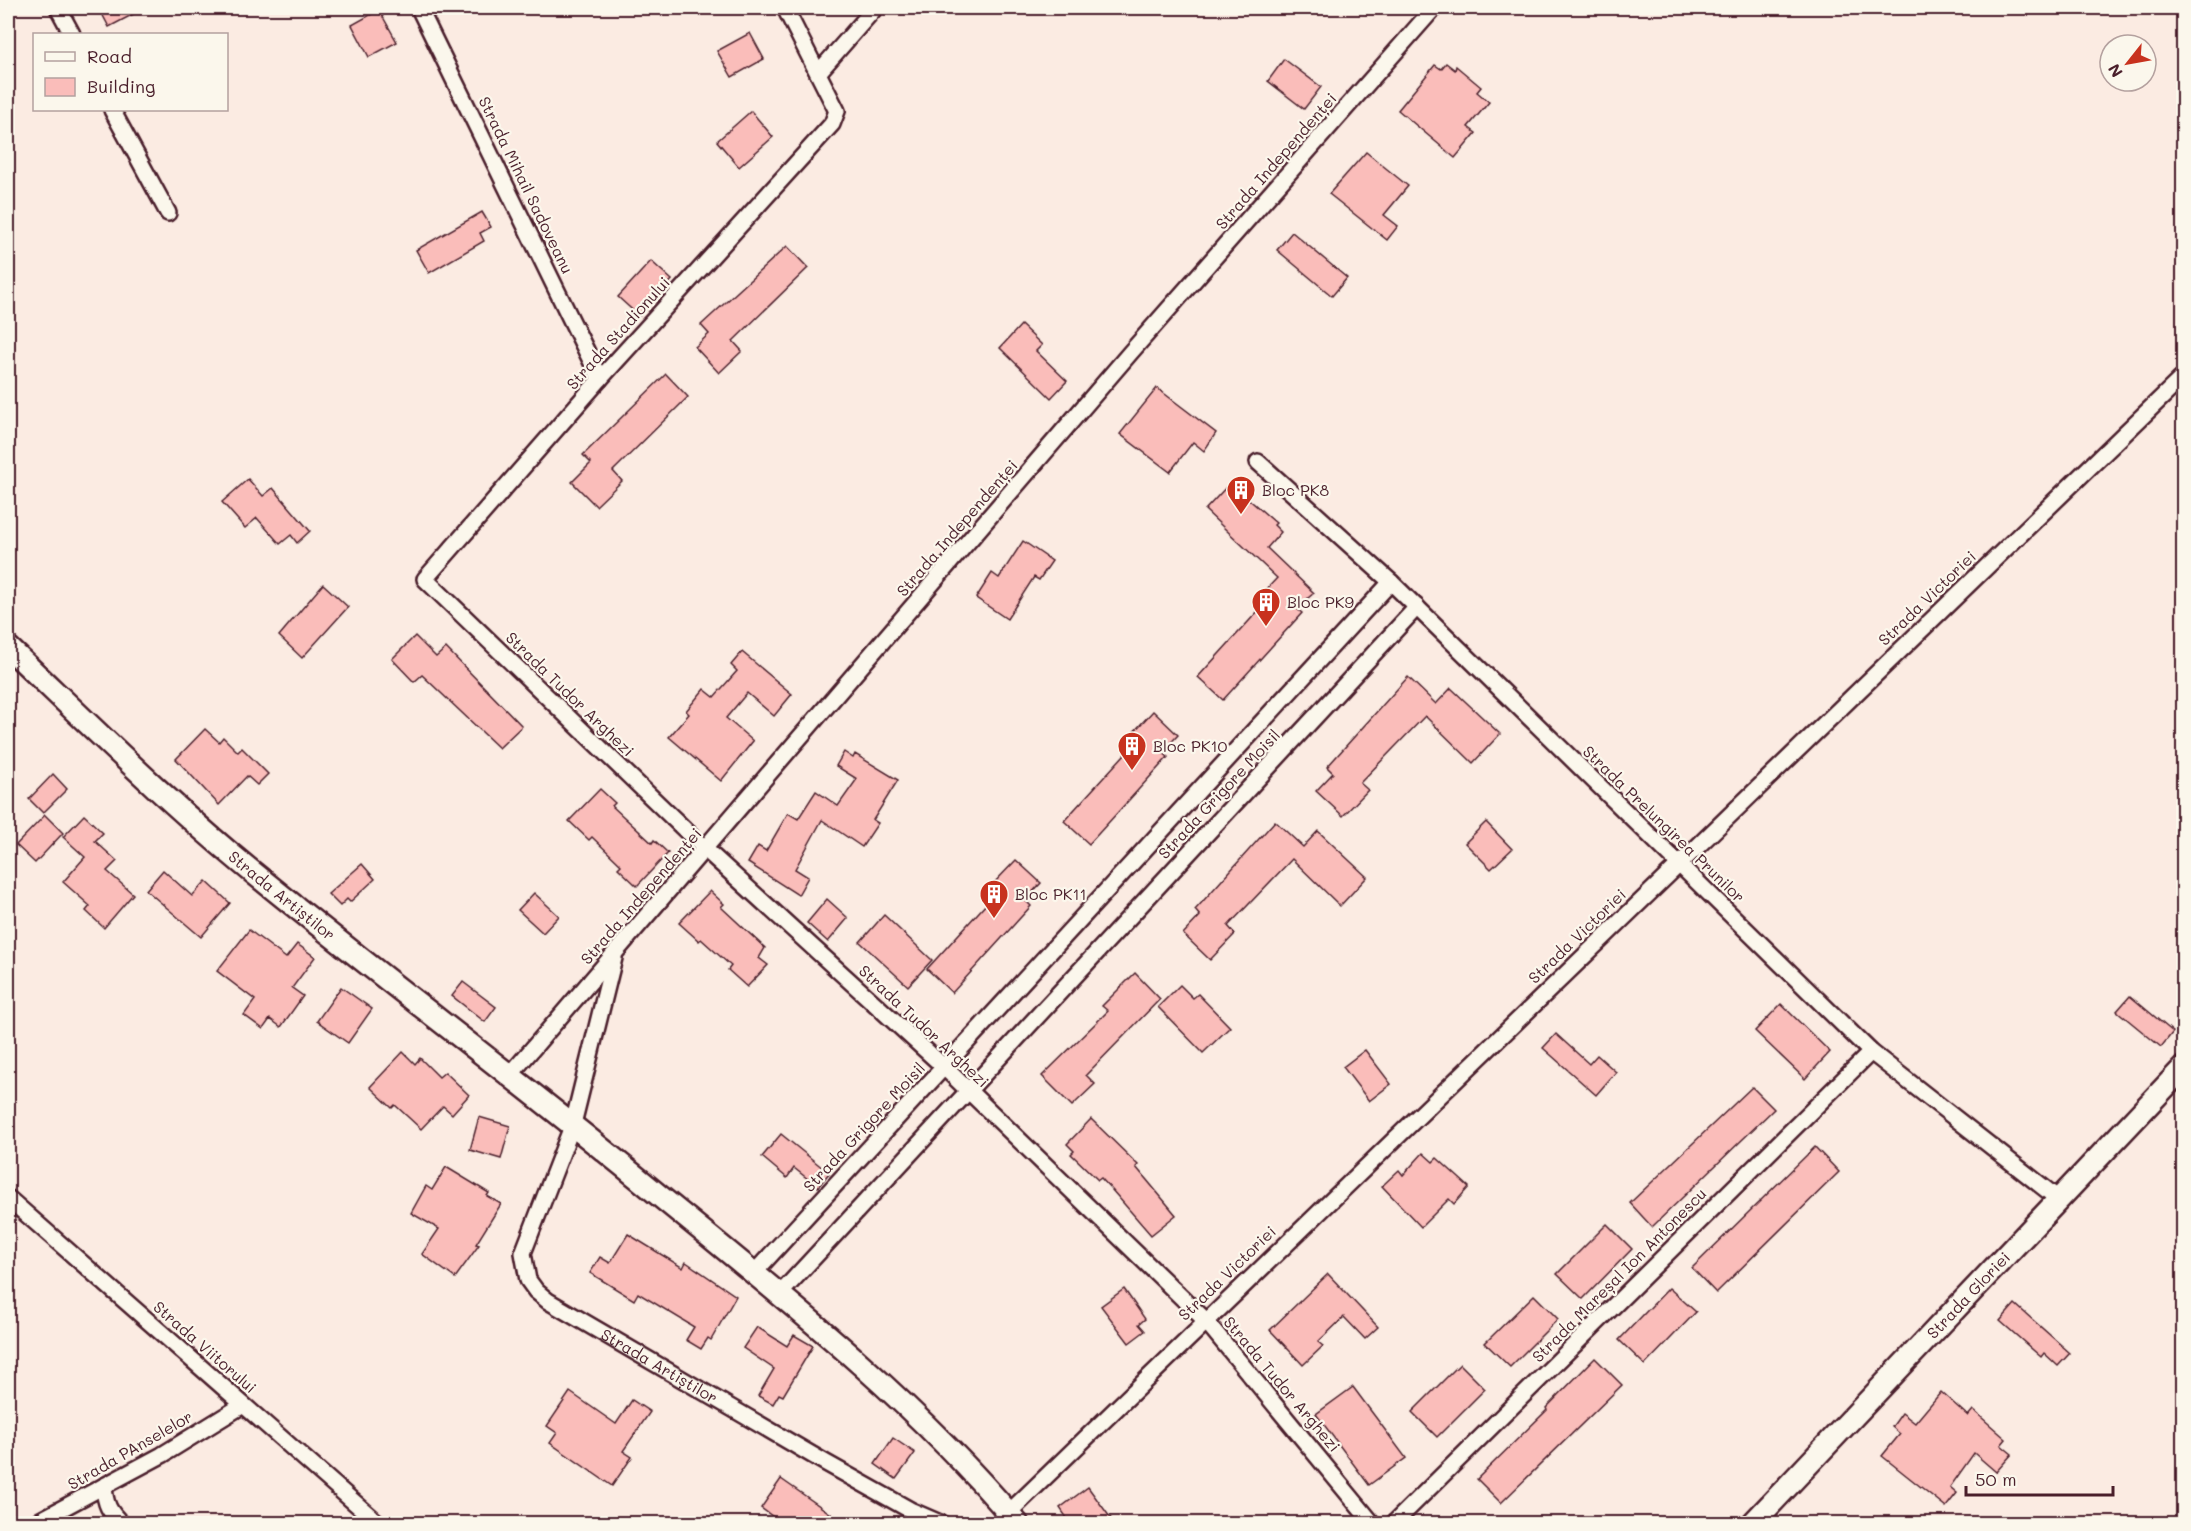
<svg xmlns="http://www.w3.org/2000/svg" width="2191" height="1531" font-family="Mali,sans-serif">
<rect width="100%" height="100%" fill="#fbebe2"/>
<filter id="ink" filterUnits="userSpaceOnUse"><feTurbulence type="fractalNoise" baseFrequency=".0167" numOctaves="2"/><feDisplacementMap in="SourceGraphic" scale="12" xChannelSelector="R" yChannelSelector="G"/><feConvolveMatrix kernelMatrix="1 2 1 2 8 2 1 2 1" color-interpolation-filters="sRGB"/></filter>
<g filter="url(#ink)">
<g fill="#fabdba" stroke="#4a1f2b" stroke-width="1.5">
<path d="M99,8H145L109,27Z"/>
<path d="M379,10L397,42L369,57L352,25Z"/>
<path d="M750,33L764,59L732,77L717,51Z"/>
<path d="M1284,59L1321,87L1304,109L1268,81Z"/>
<path d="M1446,63L1455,70L1456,66L1481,87L1477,92L1489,102L1468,127L1476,133L1455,158L1398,110L1435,65L1441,69Z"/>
<path d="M751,111L773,137L739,167L717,141Z"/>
<path d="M1366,152L1408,186L1384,215L1398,226L1387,240L1329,194Z"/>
<path d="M482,212L491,227L480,233L484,241L429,273L416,250Z"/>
<path d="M1292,232L1347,278L1332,296L1277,250Z"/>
<path d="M787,246L808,268L733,341L742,351L719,373L695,347L709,334L701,325Z"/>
<path d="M651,261L672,280L639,316L618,297Z"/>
<path d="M1021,325L1042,345L1036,351L1067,381L1051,398L1000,348Z"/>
<path d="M666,374L688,397L613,471L622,481L596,506L572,482L591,463L583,455Z"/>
<path d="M1157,388L1216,433L1204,451L1193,442L1170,472L1120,434Z"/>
<path d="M248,479L263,496L273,488L310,531L297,543L291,535L280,544L257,518L245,528L222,502Z"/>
<path d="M1230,483L1276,523L1274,525L1281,532L1267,548L1314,593L1296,608L1302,613L1223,700L1198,677L1269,599L1263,593L1277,578L1205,510Z"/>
<path d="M1023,541L1052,561L1039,580L1034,577L1007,619L976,598L992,573L999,578Z"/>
<path d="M323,584L348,607L302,658L279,636Z"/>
<path d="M415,636L436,657L446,648L522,726L499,748L422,675L414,682L392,659Z"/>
<path d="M742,652L792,694L774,716L747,693L726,718L753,741L721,781L669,737L689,714L686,711L704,689L714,697L737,671L731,665Z"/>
<path d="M1408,677L1436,704L1451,688L1500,734L1473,763L1425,716L1360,783L1368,790L1343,816L1316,791L1333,773L1327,767Z"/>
<path d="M1153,711L1178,735L1162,752L1168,757L1089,844L1064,821L1135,743L1129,737Z"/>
<path d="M205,729L219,742L223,737L238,752L242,748L268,774L257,785L247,776L219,805L176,759Z"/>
<path d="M844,752L853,758L855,754L898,780L873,820L878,823L862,847L822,820L795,869L808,877L798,895L748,863L758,846L766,851L788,813L798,819L816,791L838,806L857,779L836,766Z"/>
<path d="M53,774L67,789L43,813L29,799Z"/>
<path d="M600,789L615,803L612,806L652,843L654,840L668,853L637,886L618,868L621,865L592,837L589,840L569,821Z"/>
<path d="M45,815L63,833L35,863L16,845Z"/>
<path d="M84,815L103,833L95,841L117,861L107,871L133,894L104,928L86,911L90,906L63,882L85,857L63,837Z"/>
<path d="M1275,821L1303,847L1318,831L1367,877L1340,906L1292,859L1228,926L1235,934L1210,960L1183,934L1200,916L1195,910Z"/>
<path d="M1486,822L1512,849L1491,869L1465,843Z"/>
<path d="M1016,860L1041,883L1025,900L1031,906L952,993L927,969L998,891L992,885Z"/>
<path d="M362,864L375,879L350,902L347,899L340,906L328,894Z"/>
<path d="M163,870L192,896L206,881L230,903L201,937L146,890Z"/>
<path d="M710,891L724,904L721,907L765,948L759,958L768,965L747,987L728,970L731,966L701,939L699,941L679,923Z"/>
<path d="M534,893L559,916L543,933L518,910Z"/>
<path d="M827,899L848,918L828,942L807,923Z"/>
<path d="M884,915L932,960L908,986L860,942Z"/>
<path d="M249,930L286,958L297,944L315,957L292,988L303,996L281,1027L270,1019L263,1029L244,1015L255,1000L217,971Z"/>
<path d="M1135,973L1160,999L1086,1075L1095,1084L1072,1106L1042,1076L1108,1011L1102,1006Z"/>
<path d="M463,982L496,1007L485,1022L452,996Z"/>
<path d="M1180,985L1193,998L1198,994L1230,1027L1203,1053L1158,1007Z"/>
<path d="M341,987L372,1009L348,1043L317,1021Z"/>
<path d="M2130,996L2173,1032L2161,1047L2117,1011Z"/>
<path d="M1781,1004L1830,1052L1805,1079L1755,1031Z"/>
<path d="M1556,1034L1589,1064L1597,1055L1616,1072L1596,1095L1543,1048Z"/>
<path d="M1365,1050L1391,1084L1369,1101L1343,1067Z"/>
<path d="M403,1052L415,1064L420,1058L439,1077L445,1072L469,1095L452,1114L443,1106L421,1129L395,1105L392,1108L370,1087Z"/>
<path d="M1752,1087L1774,1109L1652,1227L1630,1203Z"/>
<path d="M479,1117L510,1126L501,1159L470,1150Z"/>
<path d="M1091,1119L1138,1165L1136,1167L1176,1215L1151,1235L1112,1190L1101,1178L1098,1180L1071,1154L1074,1151L1067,1144Z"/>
<path d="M781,1134L829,1173L818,1187L794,1168L787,1178L762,1157Z"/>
<path d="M1815,1147L1839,1172L1716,1293L1692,1268Z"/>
<path d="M1423,1153L1433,1162L1437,1158L1469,1187L1454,1204L1449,1199L1421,1227L1382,1186L1399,1170L1403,1175Z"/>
<path d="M446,1167L489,1193L487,1196L501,1204L476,1244L479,1245L455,1278L422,1254L439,1229L411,1213L426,1186L432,1190Z"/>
<path d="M1607,1224L1632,1249L1583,1299L1557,1274Z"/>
<path d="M628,1234L683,1268L686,1262L736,1296L711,1340L708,1338L701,1349L686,1340L694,1327L638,1293L634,1300L590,1273L600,1257L610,1263Z"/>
<path d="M1328,1274L1378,1327L1365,1339L1344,1317L1318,1342L1323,1346L1303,1365L1270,1330Z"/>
<path d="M1669,1288L1696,1312L1645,1365L1619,1340Z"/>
<path d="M1124,1289L1145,1319L1139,1324L1145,1331L1129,1343L1101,1306Z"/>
<path d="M1534,1295L1558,1319L1510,1367L1485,1343Z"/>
<path d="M2015,1304L2070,1353L2058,1366L2044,1353L2041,1357L2000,1321Z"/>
<path d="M757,1327L787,1346L794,1335L813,1346L783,1396L779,1394L773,1404L758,1396L774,1369L743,1348Z"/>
<path d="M1595,1358L1622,1385L1501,1503L1477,1479L1547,1410L1546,1408Z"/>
<path d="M1460,1364L1485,1389L1437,1437L1412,1412Z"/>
<path d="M1353,1387L1406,1458L1369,1485L1316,1414Z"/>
<path d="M570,1392L616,1424L632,1400L650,1412L623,1451L632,1457L612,1486L550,1443L557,1433L547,1426Z"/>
<path d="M1941,1392L1968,1416L1973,1410L2006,1439L2001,1445L2012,1454L1996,1472L1974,1453L1950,1487L1957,1493L1946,1507L1882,1456L1900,1434L1892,1427L1902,1413L1915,1423Z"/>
<path d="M893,1438L915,1453L896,1479L875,1464Z"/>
<path d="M781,1479L831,1514L824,1524H783L761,1508Z"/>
<path d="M1088,1487L1115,1524H1071L1060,1508Z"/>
</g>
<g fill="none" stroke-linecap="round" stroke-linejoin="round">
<g stroke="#4a1f2b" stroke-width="20">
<g id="street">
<path d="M58,8L72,34"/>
<path d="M419,8L600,379"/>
<path d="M785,8L837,111L832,124L600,379L425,579L705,849L943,1066L1205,1320L1373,1524"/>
<path d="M818,73L875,8"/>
<path d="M112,110L168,213"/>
<path d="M1258,462L1391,582L1871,1052L2057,1198"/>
<path id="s1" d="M614,958L573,1124L523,1253L528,1280L536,1291L548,1301L826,1463L912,1511L942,1524"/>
<path d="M510,1075L1130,353L1434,8"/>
<path d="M8,1198L379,1524"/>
<path d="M754,1273L1391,582"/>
<path d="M779,1295L1417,607"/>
<path d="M104,1486C105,1504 109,1512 122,1524"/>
<path d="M33,1524L162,1455L243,1405"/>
<path d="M997,1524L2184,376"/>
<path d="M1393,1524L1871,1052"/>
</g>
</g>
<g stroke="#4a1f2b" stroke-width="26">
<g id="secondary">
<path id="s2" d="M8,647C92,727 175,810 266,883C395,988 528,1087 656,1193C782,1296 913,1399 1018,1524"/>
<path id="s3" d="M1752,1524L2184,1067"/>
</g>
</g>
<use href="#street" stroke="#fbf7ec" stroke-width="15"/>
<use href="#secondary" stroke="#fbf7ec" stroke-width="21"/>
</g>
</g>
<defs>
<g id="building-pin" transform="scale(1.5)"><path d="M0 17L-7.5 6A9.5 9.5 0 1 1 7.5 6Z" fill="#c8321e" stroke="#fbf7ec"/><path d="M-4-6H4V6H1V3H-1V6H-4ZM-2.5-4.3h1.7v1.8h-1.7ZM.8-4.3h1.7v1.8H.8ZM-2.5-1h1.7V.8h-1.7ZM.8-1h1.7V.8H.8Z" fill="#fff"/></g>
</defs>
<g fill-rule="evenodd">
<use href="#building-pin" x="1241" y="490"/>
<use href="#building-pin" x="1266" y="602"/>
<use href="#building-pin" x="1132" y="746"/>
<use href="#building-pin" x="994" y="894"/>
</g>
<g text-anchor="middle" stroke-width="4.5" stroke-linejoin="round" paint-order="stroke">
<g font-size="16" fill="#4a1f2b" stroke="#fbf7ec">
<text transform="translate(1276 161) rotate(-49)" y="6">Strada Independenței</text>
<text transform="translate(526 185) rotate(64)" y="6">Strada Mihail Sadoveanu</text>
<text transform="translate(618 333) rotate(-48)" y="6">Strada Stadionului</text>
<text transform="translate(957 528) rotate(-49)" y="6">Strada Independenței</text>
<text transform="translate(1927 598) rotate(-44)" y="6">Strada Victoriei</text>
<text transform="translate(570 694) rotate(44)" y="6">Strada Tudor Arghezi</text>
<text transform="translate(1219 794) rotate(-47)" y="6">Strada Grigore Moisil</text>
<text transform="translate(1664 824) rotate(44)" y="6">Strada Prelungirea Prunilor</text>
<text dy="6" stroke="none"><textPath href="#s2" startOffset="370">Strada Artiștilor</textPath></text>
<text transform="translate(641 896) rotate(-49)" y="6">Strada Independenței</text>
<text transform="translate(1577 936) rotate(-44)" y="6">Strada Victoriei</text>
<text transform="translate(924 1026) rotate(43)" y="6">Strada Tudor Arghezi</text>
<text transform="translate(864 1127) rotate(-47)" y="6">Strada Grigore Moisil</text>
<text transform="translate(1227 1273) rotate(-44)" y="6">Strada Victoriei</text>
<text transform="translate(1619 1275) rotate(-45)" y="6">Strada Mareșal Ion Antonescu</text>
<text dy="6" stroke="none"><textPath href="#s3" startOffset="315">Strada Gloriei</textPath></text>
<text transform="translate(205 1347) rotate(41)" y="6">Strada Viitorului</text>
<text dy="6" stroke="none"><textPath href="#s1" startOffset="495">Strada Artiștilor</textPath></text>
<text transform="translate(1282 1384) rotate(50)" y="6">Strada Tudor Arghezi</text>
<text transform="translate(130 1450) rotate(-30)" y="6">Strada PAnselelor</text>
</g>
<g font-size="16" fill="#4a1f2b" stroke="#fbf7ec" text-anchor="start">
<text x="1262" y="496">Bloc PK8</text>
<text x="1287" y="608">Bloc PK9</text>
<text x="1153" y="752">Bloc PK10</text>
<text x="1015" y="900">Bloc PK11</text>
</g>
</g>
<rect width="2191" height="1531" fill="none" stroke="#fbf7ec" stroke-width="30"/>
<rect x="15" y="15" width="2161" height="1501" fill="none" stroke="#4a1f2b" stroke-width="2" filter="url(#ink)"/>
<rect x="33" y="33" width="195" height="78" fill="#fbf7ec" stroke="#b4a19f" stroke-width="1.5"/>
<rect x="45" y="52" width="30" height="9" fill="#fbf7ec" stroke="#b4a19f" stroke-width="1.5"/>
<text x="87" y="63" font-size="18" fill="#4a1f2b">Road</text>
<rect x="45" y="78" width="30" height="18" fill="#fabdba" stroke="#b4a19f" stroke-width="1.5"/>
<text x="87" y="93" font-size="18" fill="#4a1f2b">Building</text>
<g transform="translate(2128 63) rotate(239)"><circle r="28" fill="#fbf7ec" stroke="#b4a19f" stroke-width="1.5"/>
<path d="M0-4.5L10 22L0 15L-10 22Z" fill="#c8321e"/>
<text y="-9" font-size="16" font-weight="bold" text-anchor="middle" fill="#4a1f2b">N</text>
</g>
<path d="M1966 1486v9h147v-9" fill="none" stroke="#4a1f2b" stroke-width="3"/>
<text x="1975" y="1486" font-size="18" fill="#4a1f2b" stroke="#fbf7ec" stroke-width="4.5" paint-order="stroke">50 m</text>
</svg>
